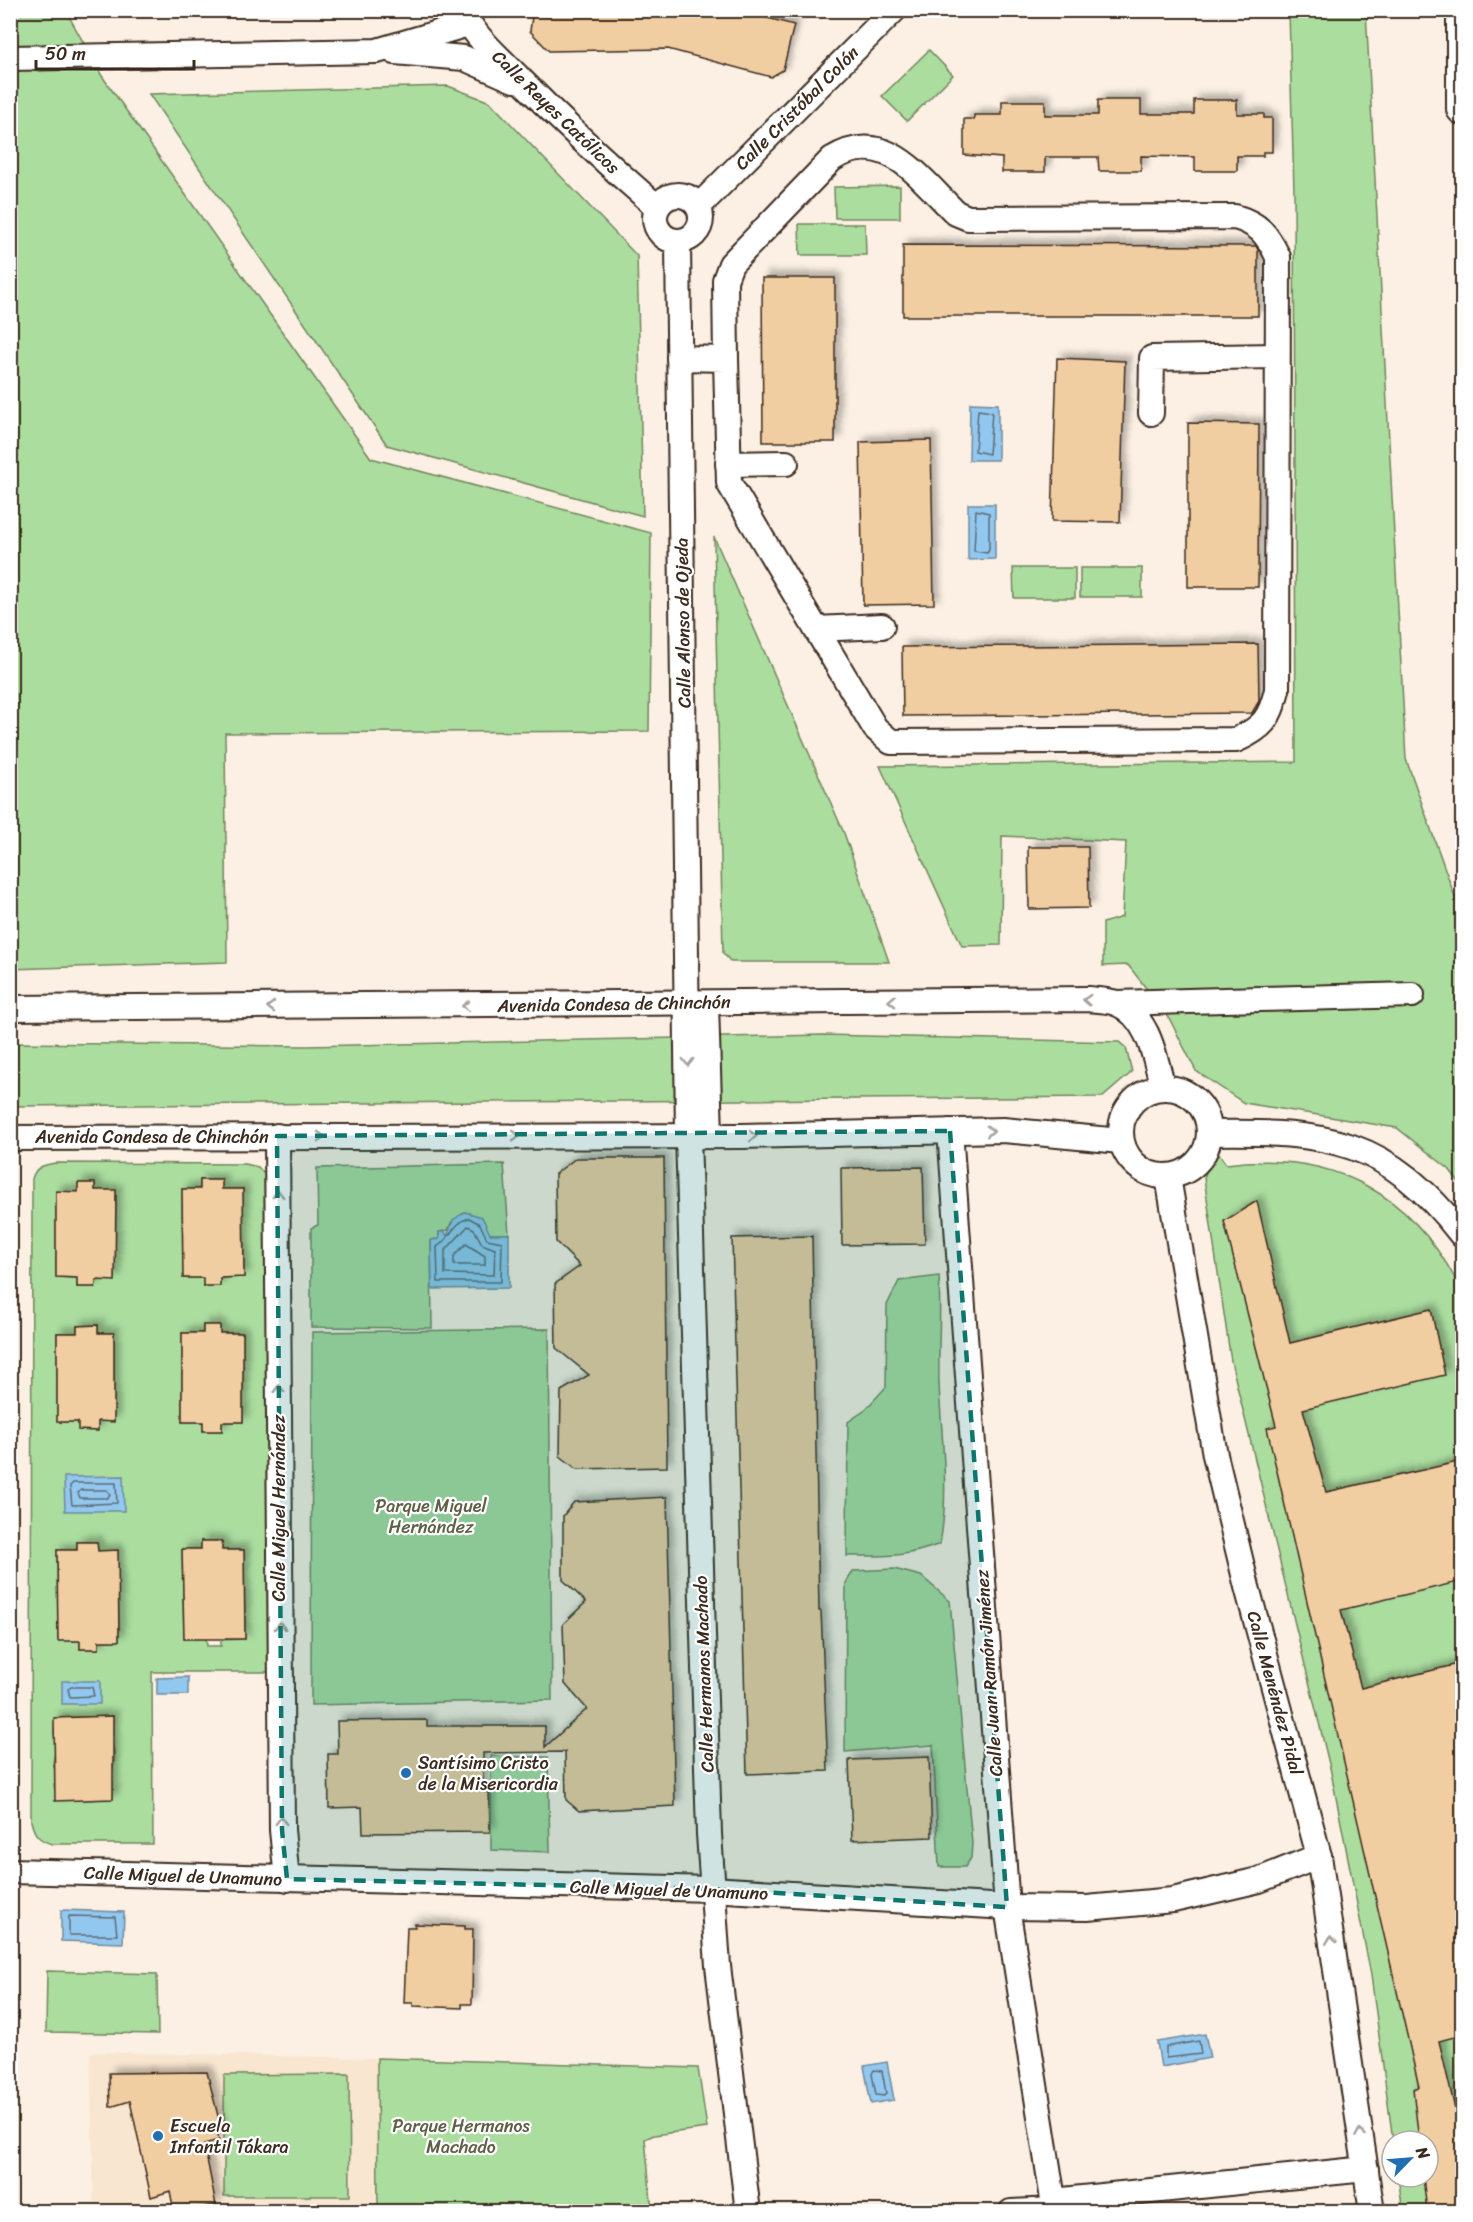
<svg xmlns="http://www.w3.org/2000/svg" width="1473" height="2222" font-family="Sriracha,sans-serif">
<defs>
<filter id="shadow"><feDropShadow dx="5.5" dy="-5.5" stdDeviation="3" flood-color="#0004"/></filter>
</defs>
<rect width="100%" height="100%" fill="#fbf0e3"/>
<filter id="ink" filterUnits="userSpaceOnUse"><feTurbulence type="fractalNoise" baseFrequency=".0167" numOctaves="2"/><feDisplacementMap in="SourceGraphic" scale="12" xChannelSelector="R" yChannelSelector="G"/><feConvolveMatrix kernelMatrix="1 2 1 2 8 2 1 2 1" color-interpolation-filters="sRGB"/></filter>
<g filter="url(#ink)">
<path fill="#f8e6d0" d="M90,2052L377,2058L378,2211H94Z"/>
<g fill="#abdd9f" stroke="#73845e" stroke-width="1.5" fill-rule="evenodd">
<path d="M10,11H66L102,76L371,458L651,533L649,731L225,733L227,962L11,969Z"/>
<path d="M1289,11H1366L1406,759L1462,917V1186L1449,1169L1397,1128L1244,1103L1196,1071L1168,1016L1128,965L1103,966V923L1122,917L1126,842L1002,836L1001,945L962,946L880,766L1296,762L1294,191Z"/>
<path d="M929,50L953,75L907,121L882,96Z"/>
<path d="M448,86L490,102L637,256L643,516L387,445L149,94Z"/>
<path d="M900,186V218H835L834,187Z"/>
<path d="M799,224H865L866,255H800Z"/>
<path d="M714,537L844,833L889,962H731L723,953Z"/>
<path d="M1013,568H1075V598H1014Z"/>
<rect x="1080" y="568" width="62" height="29"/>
<path d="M823,1035L1119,1042L1126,1048L1132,1072L1103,1097L11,1106V1043L307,1046Z"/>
<path d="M1219,1154L1226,1164C1334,1149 1415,1195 1462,1292V2211H1403L1398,2177H1428V2141H1393L1371,1975L1331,1772L1231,1361L1204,1178L1208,1166Z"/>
<path d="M55,1163L245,1164L258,1167L265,1175L268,1672H152L153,1844H52C38,1840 34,1834 31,1821L32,1179C35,1167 43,1165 55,1163ZM200,1180H222V1189H243L244,1277L220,1278V1286H203V1278H183L182,1189H200ZM78,1183H95V1190L116,1191L115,1280H97L95,1287H77V1278L56,1277V1192H78ZM98,1325V1333H114V1421H98L97,1431L79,1430L78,1422H57V1333H77V1326ZM203,1325H220V1333H243V1422H222V1431H203V1422H182V1333H203ZM201,1541H222V1550H244L245,1639L221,1640V1646H207L206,1638L184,1639L182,1549H201ZM77,1542H97L98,1551H118L119,1640L99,1641L98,1649H80V1641L58,1640L57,1550H77ZM113,1716V1735L108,1736C118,1751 115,1766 108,1782H113V1799L56,1800L54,1784H60L53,1763L58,1734H54L55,1718Z"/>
<path d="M504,1164L509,1234H489L482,1217L465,1212L451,1223L448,1230L439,1232V1239L431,1240L432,1328L311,1327V1228L318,1225L317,1168Z"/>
<path d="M939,1276C941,1312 938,1347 939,1383C941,1437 950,1490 940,1544C903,1558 884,1556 847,1556L848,1422L864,1411L886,1387L887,1305L899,1281Z"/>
<path d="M549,1329L552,1700L311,1705L312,1332Z"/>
<path d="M894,1569L921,1576L950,1601L972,1843L971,1858L965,1867H939L933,1745L845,1752L846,1583L853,1571Z"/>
<path d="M491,1756L548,1757L550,1852L491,1850Z"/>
<path d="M47,1971L157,1974L158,2034L46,2032Z"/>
<path d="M377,2058L698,2068L707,2128L654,2135L645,2139L652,2211H378Z"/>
<path d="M349,2074L350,2196H224V2075Z"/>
</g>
<g fill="#92c8f0" stroke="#6f899c" stroke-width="1.5">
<path d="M970,403L998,404V460H969Z"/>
<path d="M968,504H995V559L968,560Z"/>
<path d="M465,1212L482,1217L490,1234H509V1288L432,1289L431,1240L439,1239V1232H445L447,1236L453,1220Z"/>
<path d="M123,1476L124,1511H65L64,1477Z"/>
<path d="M188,1677V1695H157V1678Z"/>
<rect x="62" y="1681" width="38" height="23"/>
<path d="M61,1910L124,1912L123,1943L61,1941Z"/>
<path d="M1205,2034L1210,2058L1161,2067L1157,2042Z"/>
<path d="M887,2062L894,2100L871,2104L864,2066Z"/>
</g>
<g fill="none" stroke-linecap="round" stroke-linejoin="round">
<g stroke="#5e6972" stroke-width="1.5">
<path d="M978,410L992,412L989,454L975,451Z"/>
<path d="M976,510L989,513V550L987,553L974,551Z"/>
<path d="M469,1218L480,1224L487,1239L502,1242L501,1282H438L437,1247C450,1239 454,1222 469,1218Z"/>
<path d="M468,1226L474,1229L482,1244L495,1249L494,1275L445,1274V1251Z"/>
<path d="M466,1244L485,1256V1265H454V1256Z"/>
<path d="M73,1483H116L117,1503L72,1505L70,1486Z"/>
<path d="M81,1490H107L110,1495L107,1498H80L78,1493Z"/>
<path d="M71,1687H92L94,1696L70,1697L68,1689Z"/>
<path d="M69,1916L115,1917L117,1935H69Z"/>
<path d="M1199,2041L1201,2054L1166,2058V2047Z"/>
<path d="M874,2070L882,2071L886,2093L884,2096L876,2095L872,2074Z"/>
</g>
</g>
<g fill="#f1cda2" stroke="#3b2a1e" stroke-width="1.5" filter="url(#shadow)">
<path d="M533,10H737L794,25L783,70L771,77L668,49L549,51L530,31Z"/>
<path d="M1098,100H1141V114H1194V100H1237V114H1264V118H1272V152H1263V156H1237V171H1195V157L1141,156V171H1099L1098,157H1045V172H1002V158L964,155V119H974V115H1002V101H1045V115H1098Z"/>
<path d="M903,245L1256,246L1258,250V316H903Z"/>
<path d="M762,278H835V442H763Z"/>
<path d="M1057,358L1125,361L1120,522L1052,521Z"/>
<path d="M1188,423L1259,424L1258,587H1188Z"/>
<path d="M931,440L934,604L863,605L860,442Z"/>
<path d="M1258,644L1259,701L1252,713L903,716L902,647Z"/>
<path d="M1028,847H1088L1089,908L1029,909Z"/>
<path d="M576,1158H664L667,1467L577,1469L560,1456L561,1391L589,1375L556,1348L555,1284L580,1266L556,1242L555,1174Z"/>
<path d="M923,1167L925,1244L842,1245L841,1168Z"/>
<path d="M200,1180H222V1189H243L244,1277L220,1278V1286H203V1278H183L182,1189H200Z"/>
<path d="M78,1183H95V1190H116L115,1281L97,1280L95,1287H77V1278L56,1277V1191L78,1192Z"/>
<path d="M1257,1201L1290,1343L1431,1309L1445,1375L1303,1409L1326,1492L1462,1461V1581L1341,1610L1361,1688L1462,1663V2035L1439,2041L1462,2139V2211H1427L1423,2177H1428V2141H1419L1413,2089L1419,2087L1267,1428L1276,1426L1224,1221Z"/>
<path d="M812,1236L819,1611H821L828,1771L747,1774L732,1238Z"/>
<path d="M98,1325V1333H114V1422L98,1421V1431L78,1430V1422H57V1333H77V1326Z"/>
<path d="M203,1325H220V1333H243V1422H222V1431H203V1422H182V1333H203Z"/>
<path d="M667,1497L675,1806L579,1811L566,1800L565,1752L483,1753V1792H489L490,1832L363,1833L362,1807L329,1808L328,1754H338L337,1721L427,1720V1726H545V1747L587,1709L565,1684L563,1624L586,1602L563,1580V1516L574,1502Z"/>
<path d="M201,1541H222V1550H244L245,1639H184L182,1549H201Z"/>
<path d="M77,1542H97L98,1551L118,1550L119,1641H99V1649H80V1641H58L57,1550H77Z"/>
<path d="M113,1716V1799L55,1801L54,1718Z"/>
<path d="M929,1757L932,1837L852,1840L849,1760Z"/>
<path d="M415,1924L465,1926V1929H473L472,2004H462V2008L413,2006V2003H404L407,1927H415Z"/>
<path d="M207,2072L221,2128L217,2130L219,2140L204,2144L216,2205L174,2211L170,2191L151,2197L130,2101L110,2107L109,2073Z"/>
</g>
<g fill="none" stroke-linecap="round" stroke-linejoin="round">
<g stroke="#3b2a1e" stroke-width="28">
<g id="minor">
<path d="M463,10C472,35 494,52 512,71C558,118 607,164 657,207"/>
<path d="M395,52L464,58L514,80"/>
<path d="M10,58L377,51L468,24"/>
<circle cx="678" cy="218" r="23"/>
<path d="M699,206L894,10"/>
<path d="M678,242L688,1135L709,1834L718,1966L748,2212"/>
<path d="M679,358L726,359L729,483L875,728L891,742L1236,740C1263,728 1270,719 1277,690L1278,257C1267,234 1259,224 1235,217L968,218L956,213C919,178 886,126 832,159L731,264L725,280L726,359"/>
<path d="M1151,413L1152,358L1277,356"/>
<path d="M728,464L786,463"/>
<path d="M816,629L882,626"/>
<path d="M1116,1003L1412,995"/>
<path d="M706,1004L710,1135"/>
<path d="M10,1008L1088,999C1096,1000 1108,1000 1116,1003C1149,1016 1155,1058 1163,1088"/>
<circle cx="1165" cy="1132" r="44"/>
<path d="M950,1131L1007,1907L1055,2212"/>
<path d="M1209,1133C1328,1131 1386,1138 1462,1235"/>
<path d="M277,1136L282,1830L287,1879"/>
<path d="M10,1138L742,1136L1003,1130L1121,1141"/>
<path d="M1168,1177L1215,1455L1247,1587L1319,1856L1372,2212"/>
<path d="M10,1871L711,1889L1007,1907L1087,1908L1173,1900L1259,1880L1319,1856"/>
<path d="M1053,2201L1366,2169"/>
<path d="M1011,2212L1054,2210"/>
</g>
</g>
<g stroke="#3b2a1e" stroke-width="34">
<path id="major" d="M1462,10V109"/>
</g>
<use href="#minor" stroke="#fff" stroke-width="24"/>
<use href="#major" stroke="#fff" stroke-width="30"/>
</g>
<defs><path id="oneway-chevron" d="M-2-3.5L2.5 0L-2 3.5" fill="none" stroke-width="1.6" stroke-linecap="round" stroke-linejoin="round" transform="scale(1.5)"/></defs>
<g stroke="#a79f9a">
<use href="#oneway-chevron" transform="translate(1087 1000) rotate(-176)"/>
<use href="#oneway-chevron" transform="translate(892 1001) rotate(179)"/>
<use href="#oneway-chevron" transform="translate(466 1006) rotate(180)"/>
<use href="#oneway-chevron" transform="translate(271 1007) rotate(180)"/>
<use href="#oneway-chevron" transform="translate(688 1062) rotate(90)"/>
<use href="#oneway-chevron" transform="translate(990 1131) rotate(-1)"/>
<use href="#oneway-chevron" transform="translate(516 1136)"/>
<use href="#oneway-chevron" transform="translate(753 1136) rotate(-2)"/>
<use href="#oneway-chevron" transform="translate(321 1137)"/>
<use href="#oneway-chevron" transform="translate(278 1194) rotate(-91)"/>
<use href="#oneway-chevron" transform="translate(279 1389) rotate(-90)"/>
<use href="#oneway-chevron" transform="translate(280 1626) rotate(-91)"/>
<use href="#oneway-chevron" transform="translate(281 1821) rotate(-91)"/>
<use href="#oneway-chevron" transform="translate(1331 1940) rotate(-98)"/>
<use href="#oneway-chevron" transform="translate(1360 2133) rotate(-99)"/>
</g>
</g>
<path fill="#0f766e" fill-opacity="0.2" stroke="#0f766e" stroke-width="4.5" stroke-dasharray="12 8" stroke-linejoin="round" d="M950,1131L1007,1907L711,1889L287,1879L282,1830L277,1136Z"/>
<g fill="#1f6fb2" stroke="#fff" stroke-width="2">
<circle cx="406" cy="1773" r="6"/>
<circle cx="158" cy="2136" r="6"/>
</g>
<g text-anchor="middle" stroke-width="4.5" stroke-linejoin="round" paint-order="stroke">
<g font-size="18" fill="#3b2a1e" stroke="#fff">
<text transform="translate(797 108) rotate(-45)" y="6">Calle Cristóbal Colón</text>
<text transform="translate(556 112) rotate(44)" y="6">Calle Reyes Católicos</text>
<text transform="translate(683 623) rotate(-91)" y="6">Calle Alonso de Ojeda</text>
<text transform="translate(614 1004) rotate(-1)" y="6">Avenida Condesa de Chinchón</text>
<text x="152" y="1143">Avenida Condesa de Chinchón</text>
<text transform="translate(279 1508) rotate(-90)" y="6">Calle Miguel Hernández</text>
<text transform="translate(989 1673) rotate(-94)" y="6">Calle Juan Ramón Jiménez</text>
<text transform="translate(704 1674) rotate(-92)" y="6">Calle Hermanos Machado</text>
<text transform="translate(1275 1693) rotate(75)" y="6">Calle Menéndez Pidal</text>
<text transform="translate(183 1876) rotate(2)" y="6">Calle Miguel de Unamuno</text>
<text transform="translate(669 1890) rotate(2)" y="6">Calle Miguel de Unamuno</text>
</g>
<g font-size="18" fill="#5d6045" stroke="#fff">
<text x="431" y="1512">Parque Miguel<tspan x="431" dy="21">Hernández</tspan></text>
<text x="461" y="2132">Parque Hermanos<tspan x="461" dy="21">Machado</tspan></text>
</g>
<g font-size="18" fill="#3b2a1e" stroke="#fff" text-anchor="start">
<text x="418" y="1769">Santísimo Cristo<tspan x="418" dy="21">de la Misericordia</tspan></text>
<text x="170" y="2132">Escuela<tspan x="170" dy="21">Infantil Tákara</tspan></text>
</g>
</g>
<rect width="1473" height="2222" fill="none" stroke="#fff" stroke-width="36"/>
<rect x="18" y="18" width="1437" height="2186" fill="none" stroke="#3b2a1e" stroke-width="2" filter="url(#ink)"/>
<g transform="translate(1410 2159) rotate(65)"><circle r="28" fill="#ffffff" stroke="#b1aaa5" stroke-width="1.5"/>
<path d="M0-4.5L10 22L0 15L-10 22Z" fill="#1f6fb2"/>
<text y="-9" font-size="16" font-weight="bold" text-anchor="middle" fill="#3b2a1e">N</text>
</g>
<path d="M36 60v9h158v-9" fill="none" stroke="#3b2a1e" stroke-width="3"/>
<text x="45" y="60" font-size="18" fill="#3b2a1e" stroke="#ffffff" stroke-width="4.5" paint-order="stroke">50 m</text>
</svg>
